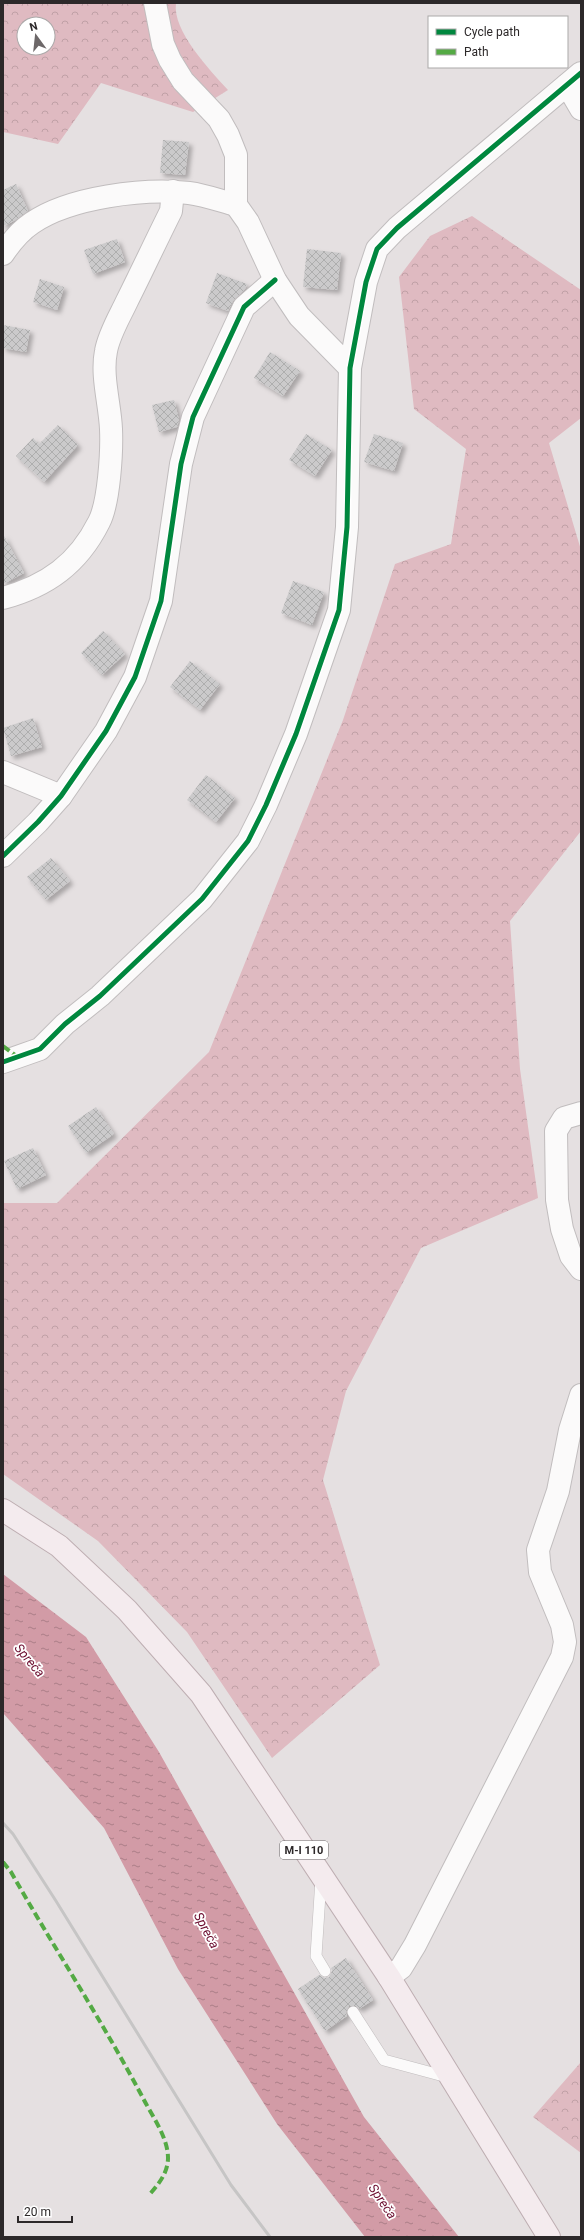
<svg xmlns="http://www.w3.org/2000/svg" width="584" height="2240" font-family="Roboto,sans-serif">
<defs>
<pattern id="forest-crowns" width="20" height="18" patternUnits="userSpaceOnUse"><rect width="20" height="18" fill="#dfbac1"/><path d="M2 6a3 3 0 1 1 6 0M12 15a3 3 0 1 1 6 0" fill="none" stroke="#c0a0a6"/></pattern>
<pattern id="water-ripples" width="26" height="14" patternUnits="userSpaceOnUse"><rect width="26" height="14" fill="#d29ba6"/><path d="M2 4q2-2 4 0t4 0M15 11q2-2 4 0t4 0" fill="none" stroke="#ab7e87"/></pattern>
<pattern id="building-cross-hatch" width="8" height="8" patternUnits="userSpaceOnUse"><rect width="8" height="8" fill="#cbcacb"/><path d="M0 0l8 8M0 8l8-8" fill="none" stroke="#aeaeae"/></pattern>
<filter id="shadow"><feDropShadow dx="3.5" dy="3.5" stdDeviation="2" flood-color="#0004"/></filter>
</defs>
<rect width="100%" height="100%" fill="#e5e0e1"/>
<g fill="url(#forest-crowns)" fill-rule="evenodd">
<path d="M3,3H176C172,31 210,70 228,90L193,112L101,83L58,144L3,132ZM24,24H48V48H24Z"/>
<path d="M472,216L581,290V418L549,443L581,550V831L510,921L520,1069L538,1198L421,1248L346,1391L323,1480L380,1665L272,1758L187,1632L98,1541L3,1474V1203H57L209,1052L343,720L395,564L451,544L466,449L414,409L399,277L430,236Z"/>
<path d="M581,2062V2153L533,2117Z"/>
</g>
<path fill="url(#water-ripples)" d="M3,1574L86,1637L159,1752L364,2117L459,2237H365L277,2124L178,1969L104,1828L3,1713Z"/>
<g fill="url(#building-cross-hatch)" filter="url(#shadow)">
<path d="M163,140L189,142L185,175L160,173Z"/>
<path d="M16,184L28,211L14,221L3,226V190Z"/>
<path d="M117,239L125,262L93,274L84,250Z"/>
<path d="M307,249L341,253L337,290L303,287Z"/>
<path d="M217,273L247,284L245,289L233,301L228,311L206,303Z"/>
<path d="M40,279L64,287L57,310L33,302Z"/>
<path d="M3,325L30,330L26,352L3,348Z"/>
<path d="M270,352L300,371L283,396L254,378Z"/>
<path d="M174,400L179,420L177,427L159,432L152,405Z"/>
<path d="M58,425L78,445L44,482L16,456L33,438L39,444Z"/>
<path d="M306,434L332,450L315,476L289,460Z"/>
<path d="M374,434L403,443L394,471L364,462Z"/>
<path d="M3,534L24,573L3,584Z"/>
<path d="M293,581L324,592L312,625L281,613Z"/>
<path d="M103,631L125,654L102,675L81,653Z"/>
<path d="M190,661L220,684L200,710L170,687Z"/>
<path d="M33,718L42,747L11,756L3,728Z"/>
<path d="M206,775L235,798L216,822L187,800Z"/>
<path d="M51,858L70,881L46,900L27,877Z"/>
<path d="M96,1107L114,1134L86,1153L68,1126Z"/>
<path d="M33,1148L46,1175L17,1189L4,1161Z"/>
<path d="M346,1958L373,2000L359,2009L356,2006H349L346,2012L347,2016L325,2031L298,1989L319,1975L325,1978L329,1977L332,1971L331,1968Z"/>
</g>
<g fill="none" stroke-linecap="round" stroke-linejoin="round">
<g stroke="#c1bdbe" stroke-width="12">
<g id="lane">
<path d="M321,1879L316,1956L325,1971"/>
<path d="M353,2012L384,2060L451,2078"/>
</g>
</g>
<g stroke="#c1bdbe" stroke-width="24">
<g id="street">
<path d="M155,3L163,44L170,60L183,81L219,119L228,135L236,155V205L248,222L275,280L299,316L350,368"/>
<path d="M567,85L581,109"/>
<path d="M3,254C11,242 20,231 32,223C70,197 144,188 189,193C205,195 221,201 236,205"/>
<path d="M3,598C47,586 78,564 99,522C109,503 112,452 111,429C110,404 101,376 106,351C109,334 120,316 127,301C142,271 156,241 171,211L173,191"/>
<path d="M3,772L61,796"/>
<path d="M3,856L38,822L61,796L106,731L135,677L161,601L181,464L193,417L244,307L275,280"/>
<path d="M3,1062L40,1049L65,1024L100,996L202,899L248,841L266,805L296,734L339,610L347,527L350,368L366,282L377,249L397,228L581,73"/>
<path d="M581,1113L564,1118L556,1131L557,1200L562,1229L571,1256L581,1269"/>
<path d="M389,1977L401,1968L415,1945L562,1657L565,1642L562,1625L540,1572L538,1550L558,1491L570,1430L581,1395"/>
</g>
</g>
<g stroke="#beaeb2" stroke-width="24">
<path id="primary" d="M3,1510L59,1546L127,1610L201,1694L389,1977L549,2237"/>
</g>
<use href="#lane" stroke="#fbfafa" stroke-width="11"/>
<use href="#street" stroke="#fbfafa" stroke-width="22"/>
<use href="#primary" stroke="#f4ebee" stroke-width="22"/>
<path stroke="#c6c5c5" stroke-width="3" d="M3,1823L13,1834L56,1901L231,2185L270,2237"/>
<g stroke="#54aa44" stroke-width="4" stroke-dasharray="8 4" stroke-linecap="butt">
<path d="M3,1046L19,1058"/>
<path d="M3,1862L11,1872C54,1948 103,2022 144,2100C153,2117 168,2138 168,2158C168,2173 158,2185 149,2195"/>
</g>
<g stroke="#fff" stroke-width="8">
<g id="cycleway">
<path d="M3,856L38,822L61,796L106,731L135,677L161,601L181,464L193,417L244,307L275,280"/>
<path d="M3,1062L40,1049L65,1024L100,996L202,899L248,841L266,805L296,734L339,610L347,527L350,368L366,282L377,249L397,228L581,73"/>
</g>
</g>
<use href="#cycleway" stroke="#00873e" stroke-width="5"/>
</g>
<g text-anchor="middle" stroke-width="3.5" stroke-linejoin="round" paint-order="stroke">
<rect fill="#fff" stroke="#6b6869" stroke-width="1" x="280" y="1841" width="48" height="18" rx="3"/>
<g font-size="11" font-weight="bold" fill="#2c2829">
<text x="304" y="1854">M-I 110</text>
</g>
<g font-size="13" font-style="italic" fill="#6c0e30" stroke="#fff">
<text transform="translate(30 1660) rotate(50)" y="5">Spreča</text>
<text transform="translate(207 1930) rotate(62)" y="5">Spreča</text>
<text transform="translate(383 2201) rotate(56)" y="5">Spreča</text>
</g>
</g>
<rect width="584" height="2240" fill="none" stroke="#2c2829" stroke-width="8"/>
<rect x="428" y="16" width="140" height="52" fill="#ffffff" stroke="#aba9a9"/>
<rect x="436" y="29" width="20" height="6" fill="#00873e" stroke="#aba9a9"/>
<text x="464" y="36" font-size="12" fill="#2c2829">Cycle path</text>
<rect x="436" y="49" width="20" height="6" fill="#54aa44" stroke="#aba9a9"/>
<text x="464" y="56" font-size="12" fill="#2c2829">Path</text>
<g transform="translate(36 36) rotate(345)"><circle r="19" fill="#ffffff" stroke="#aba9a9"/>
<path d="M0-3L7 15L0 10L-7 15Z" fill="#6d6869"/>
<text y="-6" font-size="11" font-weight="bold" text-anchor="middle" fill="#2c2829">N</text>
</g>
<path d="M18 2216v6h54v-6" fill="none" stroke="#2c2829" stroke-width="2"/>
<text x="24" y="2216" font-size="12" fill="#2c2829" stroke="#ffffff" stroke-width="3" paint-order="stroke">20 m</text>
</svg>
